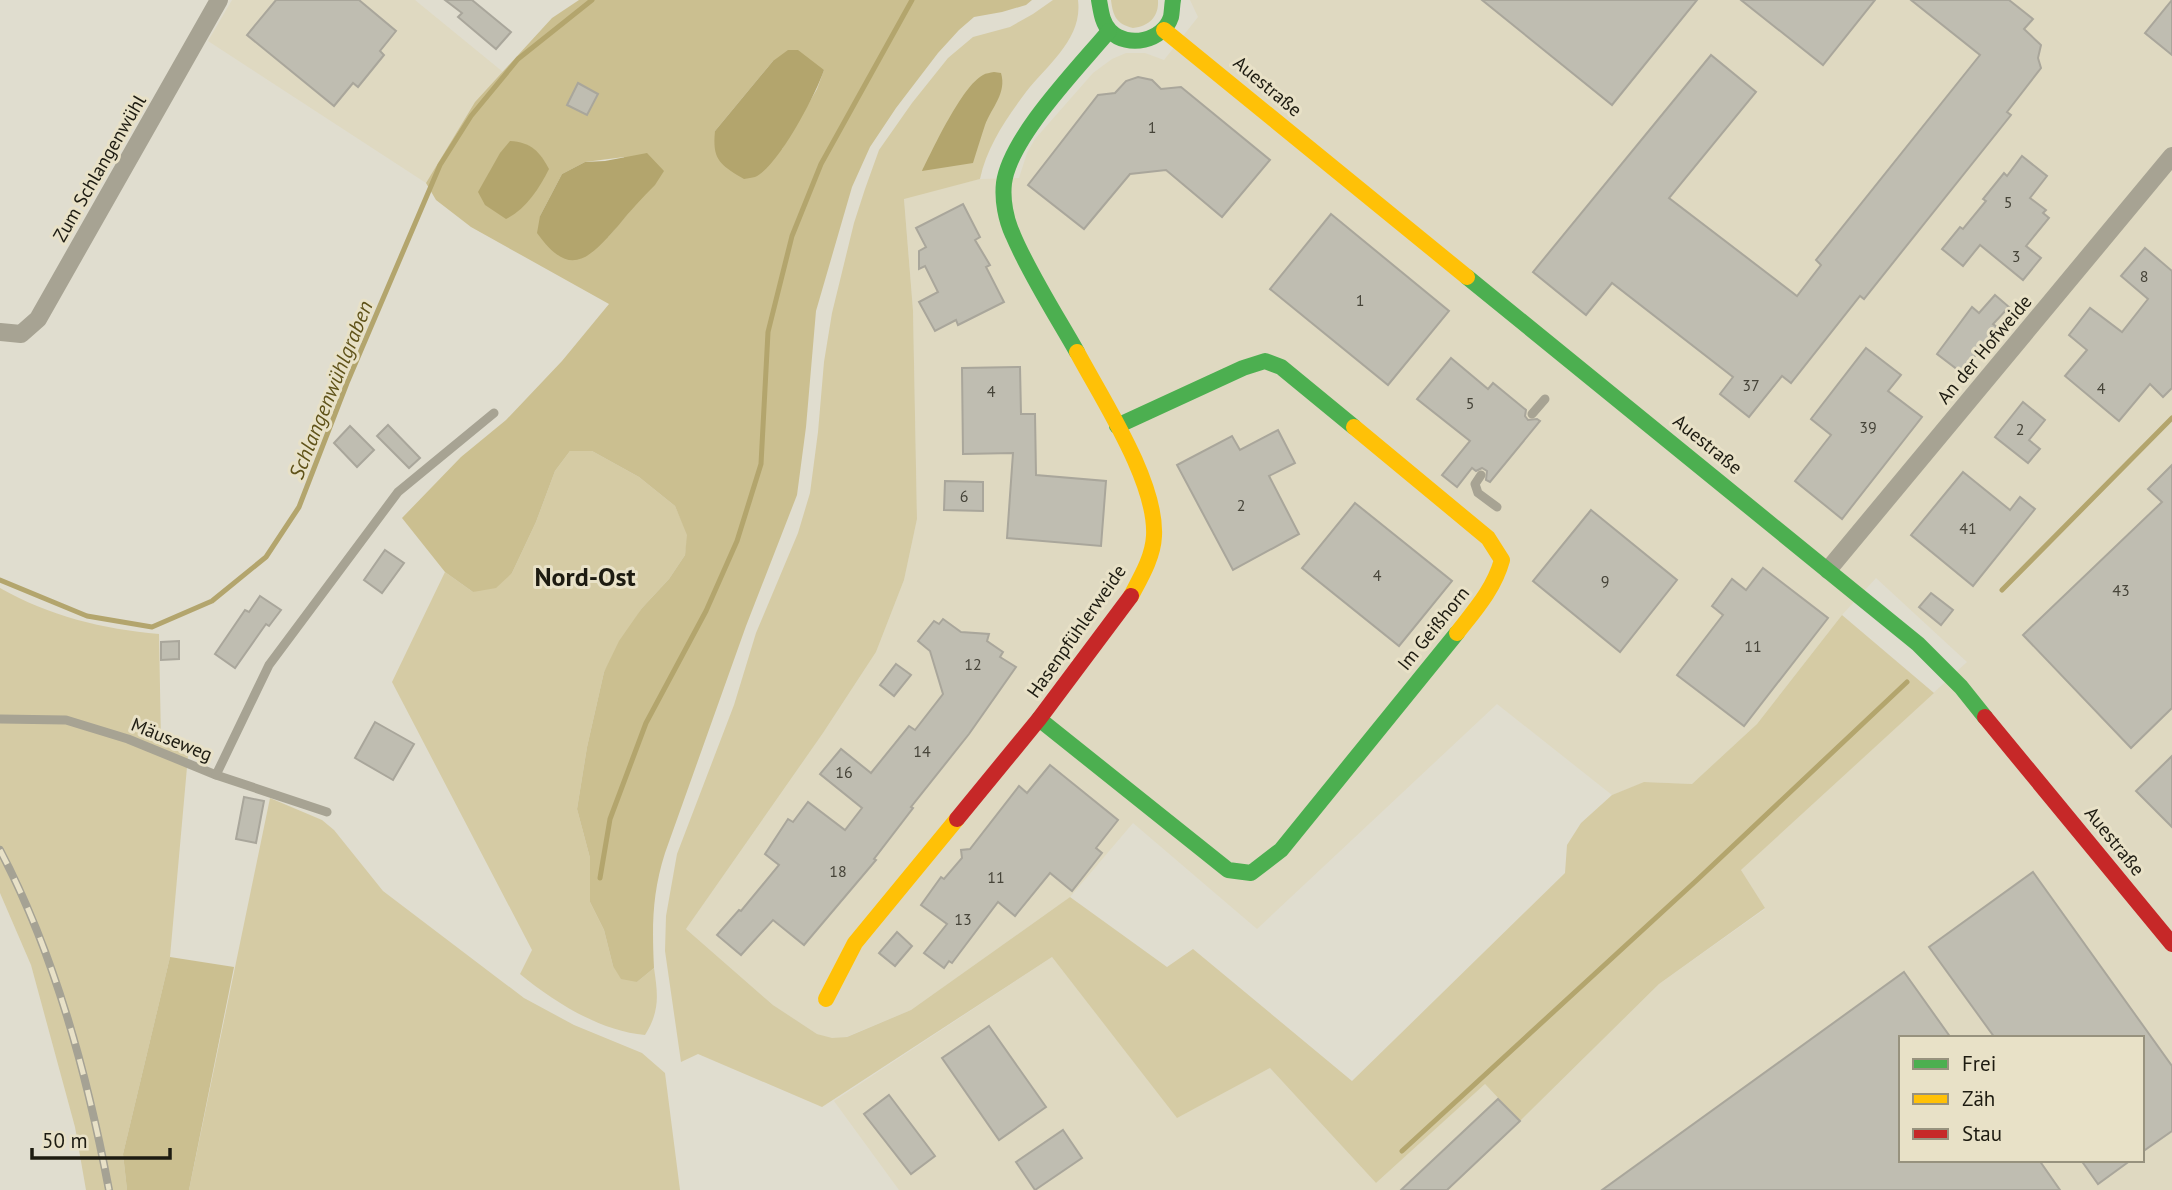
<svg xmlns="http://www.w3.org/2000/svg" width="2172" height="1190" font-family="'PT Sans',sans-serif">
<rect width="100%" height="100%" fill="#e0ddcf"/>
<g fill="#dfd9c1" fill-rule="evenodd">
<path d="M232,0H415L503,72L475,102L426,183L208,41Z"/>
<path d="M1190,0H2172V1190H899L834,1101L1052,957L1177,1117L1270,1068L1376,1183L1485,1084L1520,1121L1659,984L1765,909L1741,870L1967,662L1876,578L1842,615L1757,724L1692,784L1645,782L1612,795L1497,704L1257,929L1133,823L1070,897L911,1010L846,1037L832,1039L817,1034L773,1005L686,929L823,733L876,652L904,580L917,519L913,310L904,198L980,179L1019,178L1027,153L1035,139L1093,73L1112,59L1126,53H1145L1164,60L1198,17ZM1901,1038H2142V1160H1901Z"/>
</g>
<g fill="#d5cba4">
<path d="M1053,0H1078C1083,39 1047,65 1026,92C1006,119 987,146 980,179L904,199L913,310L917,519L904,580L876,652L823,733L686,929L773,1005L817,1034L832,1038L847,1037L911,1010L1070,897L1167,967L1193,949L1352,1081L1565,873L1567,845L1581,823L1612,795L1644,782L1692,784L1757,724L1842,615L1934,693L1741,870L1765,908L1659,984L1520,1121L1485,1084L1376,1183L1270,1068L1177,1118L1052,957L822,1107L698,1054L681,1062L665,951L666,916L677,854L734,705L756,633L798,533L810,493L818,432L824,362L832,313L854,223L865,189L879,150L912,103L948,58L973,37L1010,27L1033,14Z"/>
<path d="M1111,0H1158C1159,17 1149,26 1133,28C1116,24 1113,16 1111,0Z"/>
<path d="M570,451H592L639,477L675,506L688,535L685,555L669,579L642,608L604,672L587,747L577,809L590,858V902L604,930L613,966L637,982L654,968C658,995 660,1011 645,1035C600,1031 554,1002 520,974L532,950L392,682L445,572L473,592L512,573L536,522L555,471Z"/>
<path d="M0,588C49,616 103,629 159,634L161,742L188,756L170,957L123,1154L127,1190H86L75,1127L31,965L0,893Z"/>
<path d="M270,798L322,820L334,830L383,891L524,998L574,1025L642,1053L665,1073L680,1190H189Z"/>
</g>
<g fill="#cbbf90" fill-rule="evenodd">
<path d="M579,0H1032L1026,5L1002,12L974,17L959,30L938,53L896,108L870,147L852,187L816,311L806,427L797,495L746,626L665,853C652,894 652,926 654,968L637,982L621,979L613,966L604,930L590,902V858L577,809L587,747L604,672L619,641L642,608L669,579L685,555L687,535L675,506L639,477L592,451H570L555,471L536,522L512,573L496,588L473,592L445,572L402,518L461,457L506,420L562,361L609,304L471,227L436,200L426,183L475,102L552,18ZM773,61L824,70L817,89L782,149L715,131ZM624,157L631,210L608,237L540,216L562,174L585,162Z"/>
<path d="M170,957L234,967L189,1190H127L123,1154Z"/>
</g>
<g fill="#b3a56d">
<path d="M788,50H798L824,70C816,94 778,167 755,177C752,178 748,178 744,179C720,165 712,160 715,131L773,61Z"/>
<path d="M994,72L1001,73C1007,93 992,107 985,125C981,137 977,150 973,163L922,171C933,149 962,86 983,75C986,73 990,73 994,72Z"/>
<path d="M510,141C531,142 540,152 549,169C539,189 526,209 506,219L485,205L478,192L500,153Z"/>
<path d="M647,153L664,171L655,185C642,198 630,211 618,226C588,260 570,279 537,233L540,216L562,174L585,162L605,161Z"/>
</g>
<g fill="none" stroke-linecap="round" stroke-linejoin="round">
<g stroke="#b3a56d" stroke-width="5">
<path d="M0,580L87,616L152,627L212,601L266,557L299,507L347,383L440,165L471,116L518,59L592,0"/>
<path d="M2002,590L2172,418"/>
<path d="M600,878L610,819L646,723L706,611L737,541L761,464L768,332L792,236L821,164L912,0"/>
<path d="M1402,1151L1697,880L1907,682"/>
</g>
</g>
<g fill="#bfbdb1" stroke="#a9a69b" stroke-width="2">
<path d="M276,0H359L396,31L380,51L384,55L358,87L353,83L334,106L247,35Z"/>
<path d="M445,0H472L511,32L496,49L458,17L462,13Z"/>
<path d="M1482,0H1697L1612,105Z"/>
<path d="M1741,0H1875L1823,65Z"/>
<path d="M1911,0H2009L2033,19L2024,29L2041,45L2038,58L2041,68L2007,112L2011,115L1864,299L1860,296L1791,383L1782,376L1749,417L1720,394L1733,377L1612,283L1586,315L1533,272L1711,55L1756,92L1669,198L1797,296L1821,265L1816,260L1980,55Z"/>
<path d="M2172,0V55L2145,33Z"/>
<path d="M1138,77L1152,80L1161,89L1181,87L1270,160L1222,217L1166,170L1130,174L1084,229L1028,185L1098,95L1115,93L1126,81Z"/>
<path d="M578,83L598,94L587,115L567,105Z"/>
<path d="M2022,156L2047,176L2030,198L2046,210L2043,213L2049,218L2026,246L2041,258L2023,280L1980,245L1963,266L1942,249L1960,227L1963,229L1986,201L1983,199L2004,173L2007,176Z"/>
<path d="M963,204L980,237L975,240L990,265L986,267L1004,302L958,325L956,320L935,331L919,302L938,292L925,266L919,269V251L926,247L916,228Z"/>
<path d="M1331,214L1449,311L1388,385L1270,289Z"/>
<path d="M2145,248L2172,271V388L2163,397L2150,384L2119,421L2065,376L2087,350L2069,335L2090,308L2122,332L2148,299L2121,276Z"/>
<path d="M1995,295L2009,307L1993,324L1997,327L1962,373L1937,354L1972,307L1979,313Z"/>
<path d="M1866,348L1901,375L1888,391L1922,417L1842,519L1795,481L1831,435L1811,419Z"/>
<path d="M1451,358L1488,389L1493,383L1526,410L1525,416L1528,420L1537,419L1540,421L1490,482L1486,480L1487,471L1482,468L1476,471L1472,468L1457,487L1442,475L1470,441L1417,399Z"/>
<path d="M1020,367L1021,414H1035L1036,475L1106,481L1101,546L1007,538L1013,453L963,454L962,368Z"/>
<path d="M2023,402L2045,420L2029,440L2040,449L2028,463L1995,437Z"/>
<path d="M388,425L420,458L409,468L377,436Z"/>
<path d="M350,426L374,450L357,467L334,443Z"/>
<path d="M1278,430L1295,463L1269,476L1299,534L1233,570L1177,465L1232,436L1240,450Z"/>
<path d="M2172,465V708L2131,748L2023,635L2162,502L2148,489Z"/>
<path d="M1963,472L2010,510L2020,497L2035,509L1973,586L1911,535Z"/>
<path d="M945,481L983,482V511L944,510Z"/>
<path d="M1355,503L1452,581L1399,646L1302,568Z"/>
<path d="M1591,510L1677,580L1620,652L1533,581Z"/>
<path d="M385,550L404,563L382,593L364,580Z"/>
<path d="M1763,568L1828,618L1744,726L1677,675L1723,615L1712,606L1732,579L1746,590Z"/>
<path d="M1931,593L1953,610L1941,625L1919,607Z"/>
<path d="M260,596L281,610L269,626L266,624L235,668L215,654L245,610L249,612Z"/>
<path d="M943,619L961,632L989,634L987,641L1003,652L1000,657L1016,667L969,734L911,807L913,808L874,859L876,860L804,945L773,920L741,955L717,935L739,910L741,911L779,865L765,854L788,819L793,822L808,802L845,830L862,808L820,774L841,749L871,773L909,726L915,730L943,694L930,651L918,641L934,621L939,624Z"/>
<path d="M179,641V659L161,660V642Z"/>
<path d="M896,664L911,675L894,696L880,685Z"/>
<path d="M375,722L414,744L393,780L355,758Z"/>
<path d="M2172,756V827L2136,791Z"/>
<path d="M1050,765L1118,820L1096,848L1102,853L1072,891L1050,873L1015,916L998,902L952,963L949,961L944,968L924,953L947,924L921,905L941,877L944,879L962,858L961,850L970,849L1019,786L1027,793Z"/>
<path d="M244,797L264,801L256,843L236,839Z"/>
<path d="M2033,872L2172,1066V1131L2142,1152V1038H1995L1929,947Z"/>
<path d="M897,932L912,946L895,966L879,953Z"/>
<path d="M1904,972L1951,1038H1901V1160H2039L2060,1190H1602Z"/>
<path d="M989,1026L1046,1107L999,1140L942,1058Z"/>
<path d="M889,1095L935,1156L911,1174L864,1114Z"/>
<path d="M1498,1099L1520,1121L1447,1190H1401Z"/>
<path d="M1063,1130L1082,1158L1035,1190L1016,1162Z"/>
<path d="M2081,1160H2131L2098,1184Z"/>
</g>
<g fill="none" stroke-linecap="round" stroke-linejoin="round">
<g stroke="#a7a393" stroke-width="9">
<path d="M1532,414L1545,399"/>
<path d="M1481,475L1475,484L1478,493L1497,507"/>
<path d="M0,719L66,720L128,739L216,775L327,812"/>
<path d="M216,775L269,665L398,492L494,413"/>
</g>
<g stroke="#a7a393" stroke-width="18">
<path d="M0,332L21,334L38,319L219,0"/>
<path d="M1828,570L2172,156"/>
</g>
<g stroke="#4caf50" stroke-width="16">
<path d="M1099,0C1101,11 1102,23 1110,31C1128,49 1163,41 1171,17C1172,12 1172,5 1173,0"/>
<path d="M1467,277L1918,644L1961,687L1985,717"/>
<path d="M1077,352C1056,315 1029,273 1013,235C1006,220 1002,200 1004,183C1010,137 1079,67 1109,31"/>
<path d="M1117,426L1243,368L1265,361L1281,367L1354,427"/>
<path d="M1039,719L1228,870L1251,873L1281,850L1457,633"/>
</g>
<g stroke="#ffc107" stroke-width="16">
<path d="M1164,30L1467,277"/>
<path d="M1077,352C1102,399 1157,482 1154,536C1153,557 1141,577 1131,596"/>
<path d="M1354,427L1488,538L1502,560C1494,589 1475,610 1457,633"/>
<path d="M826,999L855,943L957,819"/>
</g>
<g stroke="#c62828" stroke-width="16">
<path d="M1985,717L2172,944"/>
<path d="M957,819L1039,719L1131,596"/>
</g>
<g stroke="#a5a294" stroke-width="8">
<path id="rail" d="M0,850C55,955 87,1074 109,1190"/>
</g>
<use href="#rail" stroke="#e8e1c7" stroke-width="5" stroke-dasharray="16" stroke-linecap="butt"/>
</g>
<g text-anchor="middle" stroke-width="6" stroke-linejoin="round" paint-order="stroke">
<g font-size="16" fill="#464439">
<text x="1152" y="133">1</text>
<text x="2008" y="208">5</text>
<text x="2016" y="262">3</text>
<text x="2144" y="282">8</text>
<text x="1360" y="306">1</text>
<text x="1751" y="391">37</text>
<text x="2101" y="394">4</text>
<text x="991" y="397">4</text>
<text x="1470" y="409">5</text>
<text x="1868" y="433">39</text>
<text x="2020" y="435">2</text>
<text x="964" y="502">6</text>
<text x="1241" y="511">2</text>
<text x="1968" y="534">41</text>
<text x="1377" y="581">4</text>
<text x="1605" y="587">9</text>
<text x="2121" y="596">43</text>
<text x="1753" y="652">11</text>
<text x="973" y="670">12</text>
<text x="922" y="757">14</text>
<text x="844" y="778">16</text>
<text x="838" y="877">18</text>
<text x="996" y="883">11</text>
<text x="963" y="925">13</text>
</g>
<g font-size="19" fill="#1d1b11" stroke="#e8e1c7">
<text transform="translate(1268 86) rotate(40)" y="7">Auestraße</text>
<text transform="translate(99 168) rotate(-60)" y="7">Zum Schlangenwühl</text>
<text transform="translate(1984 349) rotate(-50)" y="7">An der Hofweide</text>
<text transform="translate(1708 444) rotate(39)" y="7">Auestraße</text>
<text transform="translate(1433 628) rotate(-51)" y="7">Im Geißhorn</text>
<text transform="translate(1076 631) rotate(-55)" y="7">Hasenpfühlerweide</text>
<text transform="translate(172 739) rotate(22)" y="7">Mäuseweg</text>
<text transform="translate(2115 841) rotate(51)" y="7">Auestraße</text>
</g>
<g font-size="21" font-style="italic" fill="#5f5219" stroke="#e8e1c7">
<text transform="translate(331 390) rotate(-68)" y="7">Schlangenwühlgraben</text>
</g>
<g font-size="26" font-weight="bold" fill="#1d1b11" stroke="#e8e1c7">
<text x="585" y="586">Nord-Ost</text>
</g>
</g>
<rect x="1899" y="1036" width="245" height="126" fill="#e8e1c7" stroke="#97927e" stroke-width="2"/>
<rect x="1913" y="1059" width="35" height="10" fill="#4caf50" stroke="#97927e" stroke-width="2"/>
<text x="1962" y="1071" font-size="21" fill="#1d1b11">Frei</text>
<rect x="1913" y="1094" width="35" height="10" fill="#ffc107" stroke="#97927e" stroke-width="2"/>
<text x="1962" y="1106" font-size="21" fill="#1d1b11">Zäh</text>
<rect x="1913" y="1129" width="35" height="10" fill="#c62828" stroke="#97927e" stroke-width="2"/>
<text x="1962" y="1141" font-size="21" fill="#1d1b11">Stau</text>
<path d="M32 1148v10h138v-10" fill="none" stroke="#1d1b11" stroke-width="3.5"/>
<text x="42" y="1148" font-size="21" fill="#1d1b11" stroke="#e8e1c7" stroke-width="5" paint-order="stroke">50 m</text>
</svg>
